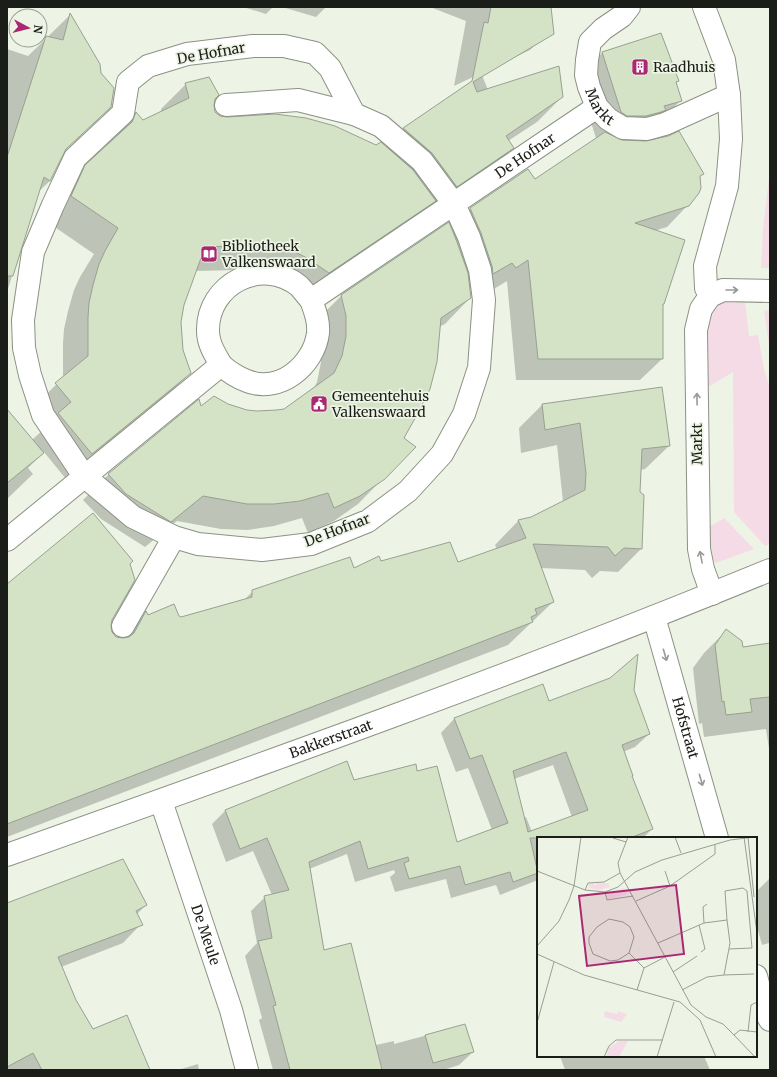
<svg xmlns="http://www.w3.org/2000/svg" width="777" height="1077" font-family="Merriweather,serif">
<rect width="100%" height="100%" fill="#edf4e5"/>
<g fill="#f5dbe6">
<path d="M770,170V268H761L763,229Z"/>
<path d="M745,301L749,336L758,335L764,369L770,388V544L765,546L734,512L733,372L708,387L707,318L717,305L724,302Z"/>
<path d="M770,310V351L764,311Z"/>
<path d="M724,518L754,549L716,563C707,555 709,538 709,527Z"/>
</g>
<g fill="#0003" fill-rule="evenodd">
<path d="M243,7H273L266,14Z"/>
<path d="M282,7H326L316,17Z"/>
<path d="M430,7H550L553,28L530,50L454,86L466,21Z"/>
<path d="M70,15L100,73L110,106L64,151L50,181L39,191L7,292V49L28,56Z"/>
<path d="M661,34L678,81L676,83L681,100L656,126L640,135L620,141L703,173L699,177L688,205L667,227L654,231L662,305V359L640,380H516L507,281L494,289L491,284L472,295L469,283L470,298L445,324L439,327L403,438L414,447L358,504L334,521L308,533L302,518L274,526L248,530L221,529L177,521L145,547L101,519L83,500L109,474L201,408L228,405L247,411L257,412L285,410L314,388L317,382L321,362V342L316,321L342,295L450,229L470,209L528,170L535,180L597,138H596L577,78L602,53Z"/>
<path d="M482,75L488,90L562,97L537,122L508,141L513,148L487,173L431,211L428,207L409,226L303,298L282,283L238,270L195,271L183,305L180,322L182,350L190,373L164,399L66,479L44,452L28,468L33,474L7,499V416L32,440L46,427L31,409L63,378V343L64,329L68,311L74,290L80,277L94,254L46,221L60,192L108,146L111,138L136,113L143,121L161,112V109L186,84L214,99L213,106L215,112L220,117L385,147L403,129Z"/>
<path d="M542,405L669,446L645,469L640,470L639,492L641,549L618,572L600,571L592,578L585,570L541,568L553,602L508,645L7,837V585L129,565L110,626L112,633L116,638L121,639L146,613L147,617L178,616L181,618L243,601L253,591L381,563L458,564L497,549L495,545L518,521L531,518L563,502L557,445L521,453L519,428Z"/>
<path d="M727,630L742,648L770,644V755L766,729L704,737L702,723L699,724L693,668L704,653Z"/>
<path d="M633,690L649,734L635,747L623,752L631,777L652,829L643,838H538V880L500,895L496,885L451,898L446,879L395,892L390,877L395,873L394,870L355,882L347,854L309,869L324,951L376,1045L394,1041V1044L465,1025L473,1052L459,1065L443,1070H273L259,1020L262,1018L245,956L257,943L251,911L265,897L272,895L253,851L226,862L212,824L225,811L354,781L417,772L457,844L492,830L468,768L456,772L441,733L454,719L548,702ZM553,765L572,817L532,832L526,817L524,818L514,779Z"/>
<path d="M770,878V946L769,943L762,945L756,923V892Z"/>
<path d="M7,904L146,905L136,915L141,924L123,943L61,967L86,1070H7Z"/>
<path d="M560,1056H704L710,1070H565Z"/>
<path d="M198,1064L199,1070H178Z"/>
</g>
<g fill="#d4e3c5" stroke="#99a092" fill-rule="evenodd">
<path d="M491,7H551L554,34L473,82L477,92L559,66L563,97L506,136L514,148L457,187L432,153L403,128L472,81L484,22L488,23Z"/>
<path d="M70,13L100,64L101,73L114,88L111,107L66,149L50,181L44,177L13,276H7V157L46,36L63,40Z"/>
<path d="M661,33L679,81L676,82L682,101L664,106L666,110L661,112L646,116H627L621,112L602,52Z"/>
<path d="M209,77L219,95L215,99L214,105L215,112L220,116L227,117L275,114L306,118L335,126L376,145L381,142L413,170L436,201L329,273L307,258L291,250L282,247L264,245L205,247L184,305L181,322L183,350L191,373L92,454L58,413L71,402L55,383L88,356V317L89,303L93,285L99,264L105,251L118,228L71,196L85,165L132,122L136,112L143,120L189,98L185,83Z"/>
<path d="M679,131L704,174L700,176L701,188L699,193L689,206L635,223L685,240L664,304H663V359H538L528,260L516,268L512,263L493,274L492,266L481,233L470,208L528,169L535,179L605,132L622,140L646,141L668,136Z"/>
<path d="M449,222L457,242L468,273L471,298L441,318L437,362L430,389L418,413L404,438L416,447L385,479L360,496L334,508L328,493L300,501L274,504H247L203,496L171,522L126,494L108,474L199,399L201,406L214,396L228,404L247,410L257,411L277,410L284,409L334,373L342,356L346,336V316L341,295Z"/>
<path d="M662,387L670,446L642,449L640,492L644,495L642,549L624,548L615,556L608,547L533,544L554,602L535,609L537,614L531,617L533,622L7,824V584L93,513L133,561L130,564L135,580L112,620L111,626L112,632L116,637L123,638L129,637L134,633L146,611L148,615L174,604L179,616L181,617L252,597V590L350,557L354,568L379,556L381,561L450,542L458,562L526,538L518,520L531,517L585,490L586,473L580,423L545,430L542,404Z"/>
<path d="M7,409L44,453L7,483Z"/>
<path d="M726,629L742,641L743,647L770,643V697L750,699L752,712L726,715L724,701L722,702L715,645Z"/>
<path d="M638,654L634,690L650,734L622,745L633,776H632L653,829L630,838H530L538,873L513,882L510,872L465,885L460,866L409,879L404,863L409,861L408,857L368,869L360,841L309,862L324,950L351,943L382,1070H290L273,1006L276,1005L258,941L272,938L264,896L289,890L267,838L240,849L225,810L347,761L354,780L416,764L417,771L437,766L457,842L508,823L482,755L470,759L454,718L543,684L549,701L610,678ZM566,752L588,810L528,832L513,771Z"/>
<path d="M123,859L147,905L136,911L143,925L58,957L76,1000L93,1029L127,1015L150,1070H42L33,1053L7,1067V903Z"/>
<path d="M465,1024L474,1052L433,1063L425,1035Z"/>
</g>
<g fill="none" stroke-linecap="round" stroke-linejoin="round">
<g stroke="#8b9284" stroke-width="24">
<g id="minor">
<path id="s1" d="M629,7L622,16L603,29L590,42L587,60L586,75L589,87L597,107L608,119L623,128L647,129L665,124L729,95"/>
<path d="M704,7L724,60L729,95L731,139L727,186L705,266L706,288L710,296"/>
<path d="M253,46H284L315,53L330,68L354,114L381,126L422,161L454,204L469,237L480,270L484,300L479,368L464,414L442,454L408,491L368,521L311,544L262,550L198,544L174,537L133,517L84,476L43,415L30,375L24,348L23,320L33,252L53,205L75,158L123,113L128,82L148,66L187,54Z"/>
<path d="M226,105L298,100L354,114"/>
<path d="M221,365C229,372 236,377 247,381C280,394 314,365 318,333C319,321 315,311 311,300"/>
<path id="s2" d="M7,540L221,365C215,354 208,344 208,331C207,284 262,256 299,286C303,290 307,296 311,300L597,107"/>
<path d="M712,594L703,569L699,549L696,330L701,309L710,296L723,290L770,291"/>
<path id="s3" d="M654,617L717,838"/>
<path d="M123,626L174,537"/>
<path id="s4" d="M161,801L231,1010L247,1070"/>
<path id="s5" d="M7,855C263,764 519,673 770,570"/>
<path d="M756,976L766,1013L770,1020"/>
</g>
</g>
<use href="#minor" stroke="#fff" stroke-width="22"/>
</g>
<defs><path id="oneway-shaft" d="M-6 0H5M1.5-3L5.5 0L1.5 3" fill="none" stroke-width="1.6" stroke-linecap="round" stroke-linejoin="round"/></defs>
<g stroke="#989a97">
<use href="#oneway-shaft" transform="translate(732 290)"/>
<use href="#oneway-shaft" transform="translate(697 399) rotate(-91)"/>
<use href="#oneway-shaft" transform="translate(701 557) rotate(-101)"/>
<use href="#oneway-shaft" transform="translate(665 655) rotate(74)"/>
<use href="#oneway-shaft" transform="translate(701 780) rotate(74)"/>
</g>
<defs>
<g id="building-square" transform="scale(0.9)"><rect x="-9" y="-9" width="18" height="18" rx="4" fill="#aa2772" stroke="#edf4e5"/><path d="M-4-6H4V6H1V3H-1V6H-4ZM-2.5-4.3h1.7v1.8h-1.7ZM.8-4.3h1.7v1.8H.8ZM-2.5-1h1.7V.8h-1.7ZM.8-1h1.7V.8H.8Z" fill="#fff"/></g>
<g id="library-square" transform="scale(0.9)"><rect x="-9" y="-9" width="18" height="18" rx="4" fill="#aa2772" stroke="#edf4e5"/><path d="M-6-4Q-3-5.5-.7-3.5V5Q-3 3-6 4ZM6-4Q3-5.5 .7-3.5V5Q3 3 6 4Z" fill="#fff"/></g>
<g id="civic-square" transform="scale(0.9)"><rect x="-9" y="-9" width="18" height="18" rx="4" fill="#aa2772" stroke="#edf4e5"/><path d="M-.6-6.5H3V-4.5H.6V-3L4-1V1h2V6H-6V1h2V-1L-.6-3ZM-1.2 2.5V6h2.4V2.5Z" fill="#fff"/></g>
</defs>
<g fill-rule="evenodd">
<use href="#building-square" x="640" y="67"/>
<use href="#library-square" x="209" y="254"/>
<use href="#civic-square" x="319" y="404"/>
</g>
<g text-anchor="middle" stroke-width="3.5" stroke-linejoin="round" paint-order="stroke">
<g font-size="14" fill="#1b1e18" stroke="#edf4e5">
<text transform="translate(211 53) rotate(-10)" y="5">De Hofnar</text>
<text dy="5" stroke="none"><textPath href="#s1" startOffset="121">Markt</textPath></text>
<text dy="5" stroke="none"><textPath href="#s2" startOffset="717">De Hofnar</textPath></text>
<text transform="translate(697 444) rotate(-91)" y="5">Markt</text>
<text transform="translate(337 530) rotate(-21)" y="5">De Hofnar</text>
<text dy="5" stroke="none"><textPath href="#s3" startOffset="115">Hofstraat</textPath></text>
<text dy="5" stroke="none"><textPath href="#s5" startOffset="344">Bakkerstraat</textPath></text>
<text dy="5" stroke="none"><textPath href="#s4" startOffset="141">De Meule</textPath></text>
</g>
<g font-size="14" fill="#1b1e18" stroke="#edf4e5" text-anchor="start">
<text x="653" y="72">Raadhuis</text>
<text x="222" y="251">Bibliotheek<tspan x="222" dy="16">Valkenswaard</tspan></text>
<text x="332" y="401">Gemeentehuis<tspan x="332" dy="16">Valkenswaard</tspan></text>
</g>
</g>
<g transform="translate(537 837)">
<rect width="220" height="220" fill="#edf4e5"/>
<path d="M57,46L58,49L60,46H71L73,50L61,53L52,51L53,48L50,50L52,47ZM86,51L91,54L88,58L71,62L69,59ZM68,174L80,177L81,174L90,177L84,185L67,180ZM82,204H91L82,220H69L72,211Z" fill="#f5dbe6"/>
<path fill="none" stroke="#999e93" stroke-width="1" d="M91,0L81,26L83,36L154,168L169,180L186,187L197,198L203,193L220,195M138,0L144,16M207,0L220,96M211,0L217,60M76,1L89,5M0,34L48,53L68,55L81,50L98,35L125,23L193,3L218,0M128,34L133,49M48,53L51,46L67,45L83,36M68,55L70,63L96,59M99,64L133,49L178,17V8M72,82L86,85L93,90L97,100L92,116L81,123L73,124L56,117L52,106V100L60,90ZM167,86L166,70L170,67M162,88L168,112L164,115M121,106L167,86L190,83L188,54L206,51L210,54L215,111L192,112M0,109L22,84L32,63L37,49L44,0M92,116L107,131M0,117L47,138L143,165L163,183L179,220M136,135L160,119M187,138L217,137M100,153L107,131L128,120M145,153L170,140L187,138L193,106L190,83M0,186L17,125M211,195L214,168L220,165M197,198L218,220M67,220L72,209L79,203H126M120,220L137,165"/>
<path fill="#aa2772" fill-opacity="0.15" stroke="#aa2772" stroke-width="2" d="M139,48L147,117L50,129L42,59Z"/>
<rect width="220" height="220" fill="none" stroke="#1b1e18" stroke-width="2"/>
</g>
<rect width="777" height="1077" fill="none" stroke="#1b1e18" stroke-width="16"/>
<g transform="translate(28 28) rotate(97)"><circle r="19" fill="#edf4e5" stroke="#999e93"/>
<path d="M0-3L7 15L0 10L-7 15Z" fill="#aa2772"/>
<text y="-6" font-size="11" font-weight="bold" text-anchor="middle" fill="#1b1e18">N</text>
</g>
</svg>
